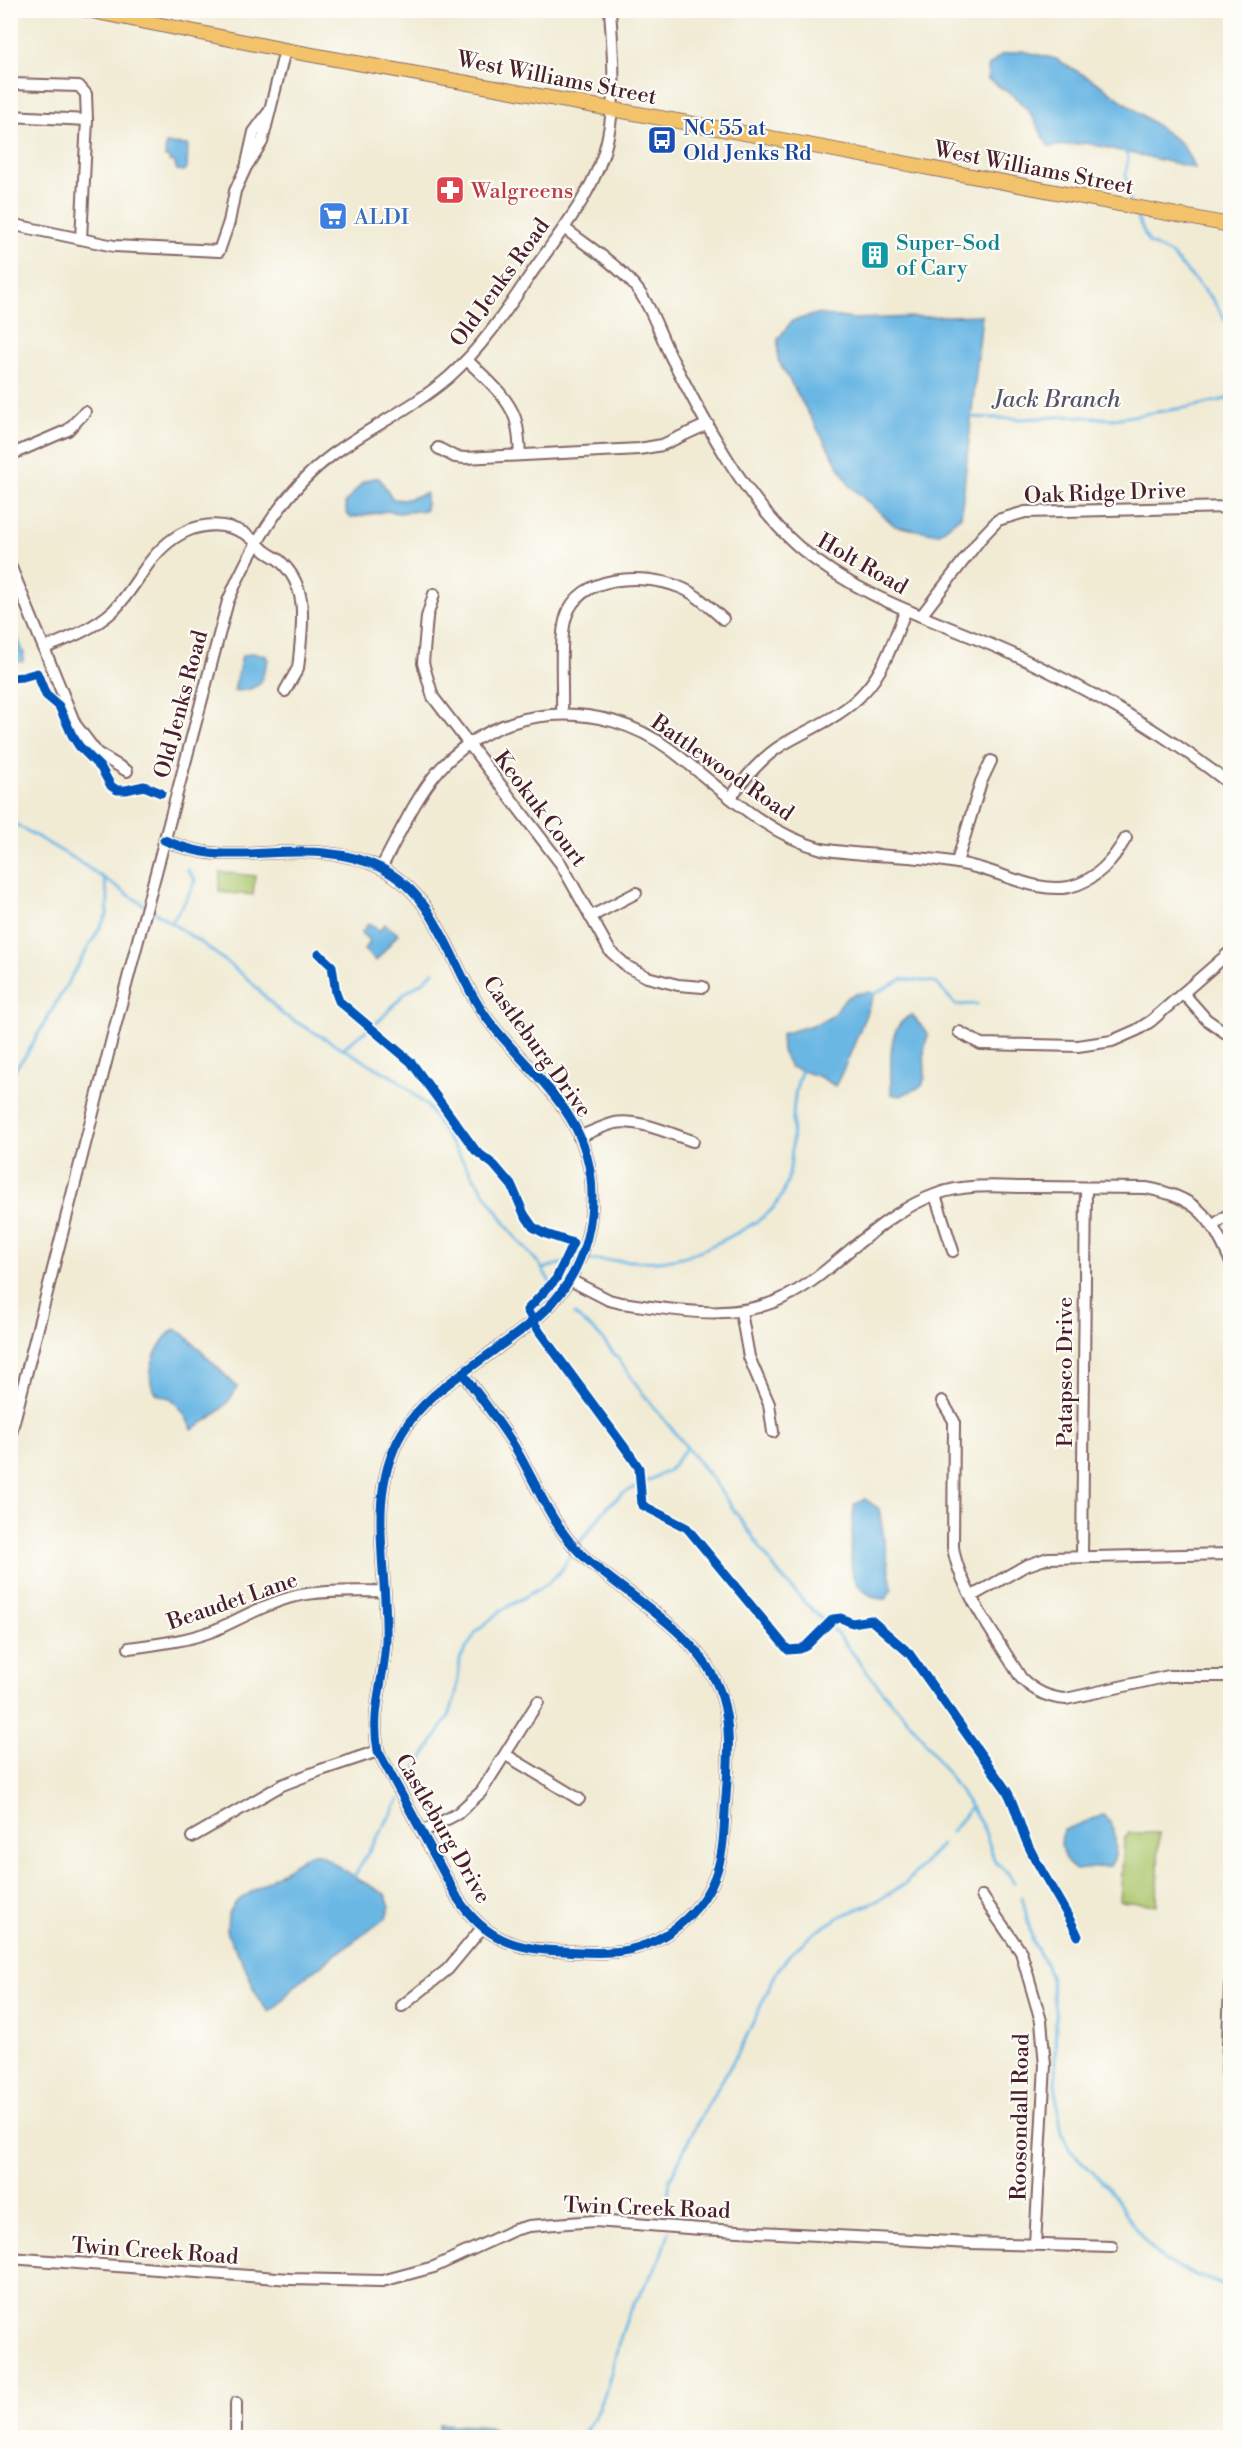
<svg xmlns="http://www.w3.org/2000/svg" width="1241" height="2448" font-family="'Libre Bodoni',serif">
<rect width="100%" height="100%" fill="#fdfcf7"/>
<filter id="ink" filterUnits="userSpaceOnUse"><feTurbulence type="fractalNoise" baseFrequency=".0167" numOctaves="2"/><feDisplacementMap in="SourceGraphic" scale="12" xChannelSelector="R" yChannelSelector="G"/><feConvolveMatrix kernelMatrix="1 2 1 2 8 2 1 2 1" color-interpolation-filters="sRGB"/></filter>
<filter id="wash" filterUnits="userSpaceOnUse"><feTurbulence type="fractalNoise" baseFrequency=".008" numOctaves="4" result="noise"/><feDisplacementMap in="SourceGraphic" scale="24" xChannelSelector="R" yChannelSelector="G"/><feGaussianBlur stdDeviation="1.35" result="paint"/><feColorMatrix in="noise" values="0 0 0 0 0 0 0 0 0 0 0 0 0 0 0 0 0 1.4 0 .05"/><feComposite in="paint" operator="in"/></filter>
<g filter="url(#wash)">
<rect width="100%" height="100%" fill="#f1ebd4"/>
<g fill="#abc76d" stroke="#7a734c" stroke-width="1.5">
<path d="M220,872L255,876L253,895L219,892Z"/>
<path d="M1129,1833H1159L1157,1905L1120,1901L1124,1839Z"/>
</g>
<g fill="#6ab7e4" stroke="#5a6b88" stroke-width="1.5">
<path d="M1022,51L1056,59L1099,84L1182,144L1195,168L1086,143L1049,147L1029,111L1014,96L988,79V67L1001,55Z"/>
<path d="M166,144L188,145L187,168L184,171L177,170L174,162L169,161V157H165Z"/>
<path d="M817,314L853,319L982,315L961,516L938,534L895,526L850,486L778,360V339L792,321Z"/>
<path d="M373,478H379L393,499L404,500L426,493V510L399,513L387,511L351,518L347,514L345,503L363,482Z"/>
<path d="M11,623L24,653L23,662L11,661Z"/>
<path d="M253,653L266,656L268,660L260,684L248,690L234,691L242,656Z"/>
<path d="M369,923L379,931L385,924L398,934L376,961L364,950L370,941L361,933Z"/>
<path d="M870,992L874,994C861,1025 851,1057 835,1086L820,1077L790,1067L782,1051L781,1034C795,1030 810,1027 823,1021C846,1011 833,994 870,992Z"/>
<path d="M912,1015L928,1034L924,1051L925,1077L922,1086L900,1096L891,1094C892,1069 884,1026 912,1015Z"/>
<path d="M175,1329L184,1334L237,1387C228,1407 210,1420 192,1429C186,1418 181,1406 171,1399C164,1395 155,1396 152,1387C146,1368 159,1339 175,1329Z"/>
<path d="M865,1499L879,1509L892,1588L886,1599C872,1600 854,1586 852,1572C849,1554 853,1524 854,1505Z"/>
<path d="M1103,1815C1116,1824 1120,1854 1110,1866L1076,1870C1062,1862 1058,1844 1064,1830Z"/>
<path d="M309,1854H320L354,1877L385,1894L390,1906L386,1918C357,1939 327,1960 299,1982C288,1991 281,2005 269,2012L259,2000L244,1964L227,1934L228,1914L236,1902Z"/>
<path d="M439,2424L488,2427L494,2429L498,2436L438,2437Z"/>
</g>
<g fill="none" stroke-linecap="round" stroke-linejoin="round">
<g stroke="#6ab7e4" stroke-width="3">
<path d="M1122,149L1128,156L1126,176L1130,200"/>
<path d="M1135,213L1149,243L1171,254L1213,300L1230,328"/>
<path d="M968,417L1022,419L1070,416L1113,419L1196,406L1230,398"/>
<path d="M10,821L75,859L144,905"/>
<path d="M149,908L206,946L248,979L282,1014L398,1080L428,1107L448,1139L512,1233L540,1265L550,1282"/>
<path d="M171,923C180,909 190,896 195,880L187,869"/>
<path d="M872,995L902,979L935,982L956,1005L977,1004"/>
<path d="M343,1048L380,1020L405,993L424,981L434,971"/>
<path d="M10,1075L26,1055L107,915L108,898L104,879"/>
<path d="M582,1261C612,1258 643,1265 673,1259C697,1255 759,1225 774,1207C781,1198 787,1185 789,1174C796,1140 788,1102 802,1070"/>
<path d="M542,1269L563,1263L576,1261"/>
<path d="M574,1314L598,1334L620,1361L640,1390L710,1476L779,1574L806,1604L837,1633L882,1691L916,1729L971,1807L984,1829L995,1862L1008,1873L1014,1883"/>
<path d="M577,1546L608,1506L622,1494L669,1470L687,1447"/>
<path d="M403,1793L410,1778L449,1716L456,1695L460,1659L476,1632L502,1610L549,1583L562,1569L573,1551"/>
<path d="M951,1832L971,1807"/>
<path d="M353,1878L400,1799"/>
<path d="M1022,1897L1033,1942L1045,1963L1051,1979L1056,2017L1055,2061L1057,2104L1062,2133L1069,2149L1108,2187L1145,2241L1164,2262L1230,2288"/>
<path d="M668,2219V2198L670,2179L695,2127L742,2046L776,1973L789,1955L816,1931L841,1916L877,1901L905,1884L941,1845"/>
<path d="M579,2438C613,2402 610,2356 629,2314C644,2282 661,2268 669,2231"/>
</g>
</g>
</g>
<g filter="url(#ink)">
<g fill="none" stroke-linecap="round" stroke-linejoin="round">
<g stroke="#846666" stroke-width="14">
<g id="minor">
<path d="M10,84L79,86L86,94L87,120"/>
<path d="M10,116L87,120L81,239"/>
<path d="M247,163L254,132L268,113"/>
<path d="M10,224L114,246L219,251L229,222L235,191L246,167L262,142L285,50"/>
<path d="M564,228C587,246 614,262 634,285C651,305 659,333 671,357C704,421 745,500 799,547C863,602 947,623 1021,658C1094,692 1167,735 1230,784"/>
<path d="M467,360C484,377 507,395 515,418C519,429 519,442 520,455"/>
<path d="M438,448L455,457L465,458L639,449L662,445L708,424"/>
<path d="M10,455L68,430L85,412"/>
<path d="M10,565L75,724L97,753L127,771"/>
<path d="M434,594L427,617L423,663L433,697L561,864L610,951L628,967L647,977L678,985L703,987"/>
<path d="M921,616L981,538L998,520L1025,512L1230,507"/>
<path d="M45,648C69,638 93,629 113,611C127,597 137,579 149,563C172,532 207,514 244,533C253,538 258,545 265,551C270,555 276,557 280,561C310,588 302,625 299,660L298,668L285,691"/>
<path d="M562,714C563,688 559,639 566,617C579,574 644,573 679,587C696,593 709,607 723,619"/>
<path d="M731,797C746,777 761,758 782,745C810,728 842,717 864,692C885,670 894,638 906,610"/>
<path d="M164,840C183,848 204,854 225,854C277,855 332,843 381,868C441,898 451,971 489,1021C514,1054 548,1082 570,1118C605,1174 597,1252 554,1301C539,1319 519,1332 500,1346C466,1372 424,1395 402,1433C365,1496 388,1570 386,1639C385,1679 370,1710 378,1751L458,1899C485,1939 516,1950 563,1951C582,1952 602,1954 622,1951C668,1944 710,1906 720,1860C725,1840 724,1818 726,1797C728,1763 732,1730 722,1697C700,1630 628,1599 580,1553C550,1523 535,1480 513,1444C498,1420 480,1397 463,1374"/>
<path d="M957,862L981,782L991,761"/>
<path d="M381,868C399,835 415,798 439,770C499,703 600,697 671,750C719,786 762,833 822,849C878,859 935,853 989,871C1015,879 1042,892 1069,887C1096,881 1113,860 1126,838"/>
<path d="M590,917L636,893"/>
<path d="M1183,993L1206,1019L1230,1036"/>
<path d="M959,1032L981,1044L1078,1046L1112,1041L1137,1030L1151,1021L1230,952"/>
<path d="M579,1137C591,1132 603,1126 615,1123C640,1119 670,1134 693,1141"/>
<path d="M935,1195L953,1251"/>
<path d="M1214,1225L1230,1213"/>
<path d="M570,1280L609,1300L621,1303C679,1310 737,1324 791,1294C812,1283 831,1266 850,1250C877,1228 903,1206 937,1194C968,1183 1000,1187 1032,1187C1070,1187 1108,1188 1146,1188C1196,1197 1210,1215 1230,1260"/>
<path d="M741,1312L749,1357L769,1404L773,1432"/>
<path d="M942,1401L954,1421L953,1547C959,1589 999,1641 1021,1678C1034,1691 1048,1698 1066,1699L1169,1676H1230"/>
<path d="M10,1437L115,1027L228,601C251,547 283,491 332,455C370,427 413,408 449,377C483,347 508,308 533,271C561,231 596,190 607,141C617,98 613,54 610,10"/>
<path d="M1082,1556L1086,1188"/>
<path d="M972,1596L1025,1566L1048,1558L1230,1554"/>
<path d="M129,1648C159,1644 187,1641 215,1630C242,1618 267,1603 296,1596C324,1590 355,1592 384,1591"/>
<path d="M506,1755L579,1799"/>
<path d="M422,1832L457,1814L481,1792L538,1702"/>
<path d="M192,1837L282,1785L321,1770L378,1751"/>
<path d="M982,1896L1021,1952L1041,2021L1045,2065L1035,2245"/>
<path d="M402,2006L448,1969L482,1928"/>
<path d="M1227,2073L1230,1984"/>
<path d="M10,2258L290,2279L382,2281L434,2267L514,2230L529,2226L595,2221L701,2229L970,2243L1112,2247"/>
<path d="M236,2438V2403"/>
</g>
</g>
<g stroke="#846666" stroke-width="16">
<path id="major" d="M87,10L285,50L766,137L1230,225"/>
</g>
<use href="#minor" stroke="#fff" stroke-width="10"/>
<use href="#major" stroke="#f2c36a" stroke-width="14"/>
<g stroke="#fdfcf7" stroke-width="13">
<g id="cycleway">
<path d="M10,678L23,677L37,673L46,695L59,706L72,735L79,746L101,768L111,786L117,790H126L144,786L161,793"/>
<path d="M164,840C183,848 204,854 225,854C277,855 332,843 381,868C441,898 451,971 489,1021C514,1054 548,1082 570,1118C605,1174 597,1252 554,1301C539,1319 519,1332 500,1346C466,1372 424,1395 402,1433C365,1496 388,1570 386,1639C385,1679 370,1710 378,1751L458,1899C485,1939 516,1950 563,1951C582,1952 602,1954 622,1951C668,1944 710,1906 720,1860C725,1840 724,1818 726,1797C728,1763 732,1730 722,1697C700,1630 628,1599 580,1553C550,1523 535,1480 513,1444C498,1420 480,1397 463,1374"/>
<path d="M319,954L332,966L336,993L339,1001L411,1062L476,1151L494,1165L512,1186L524,1214L533,1227L546,1234L573,1243L556,1279L527,1310L539,1331L631,1456L639,1468L642,1505L687,1528L788,1650L800,1649L806,1646L833,1619L841,1618L852,1623L871,1620L909,1653L1007,1791C1017,1809 1020,1829 1029,1847C1044,1878 1064,1905 1078,1936"/>
</g>
</g>
<use href="#cycleway" stroke="#0057b8" stroke-width="9"/>
</g>
</g>
<defs>
<g id="bus-square" transform="scale(1.5)"><rect x="-9" y="-9" width="18" height="18" rx="4" fill="#1a4fb4" stroke="#fdfcf7"/><path d="M-5-6H5V4H4V6H2V4H-2V6H-4V4H-5ZM-3.5-4V0h7V-4ZM-3.5 1.2v1.5H-2V1.2ZM2 1.2v1.5H3.5V1.2Z" fill="#fff"/></g>
<g id="pharmacy-square" transform="scale(1.5)"><rect x="-9" y="-9" width="18" height="18" rx="4" fill="#e0444e" stroke="#fdfcf7"/><path d="M-2-6h4v4h4v4h-4v4h-4v-4h-4v-4h4Z" fill="#fff"/></g>
<g id="supermarket-square" transform="scale(1.5)"><rect x="-9" y="-9" width="18" height="18" rx="4" fill="#3f7fe0" stroke="#fdfcf7"/><path d="M-6-5.5h2.5l.6 2H6L4.5 2H-2.5L-4.4-4H-6ZM-1.5 3.2a1.3 1.3 0 1 0 .1 0ZM3 3.2a1.3 1.3 0 1 0 .1 0Z" fill="#fff"/></g>
<g id="building-square" transform="scale(1.5)"><rect x="-9" y="-9" width="18" height="18" rx="4" fill="#0f9aa8" stroke="#fdfcf7"/><path d="M-4-6H4V6H1V3H-1V6H-4ZM-2.5-4.3h1.7v1.8h-1.7ZM.8-4.3h1.7v1.8H.8ZM-2.5-1h1.7V.8h-1.7ZM.8-1h1.7V.8H.8Z" fill="#fff"/></g>
</defs>
<g fill-rule="evenodd">
<use href="#bus-square" x="662" y="140"/>
<use href="#pharmacy-square" x="450" y="190"/>
<use href="#supermarket-square" x="333" y="216"/>
<use href="#building-square" x="875" y="255"/>
</g>
<g text-anchor="middle" stroke-width="4.5" stroke-linejoin="round" paint-order="stroke">
<g font-size="22" fill="#4a1f2b" stroke="#fdfcf7">
<text transform="translate(557 77) rotate(11)" y="8">West Williams Street</text>
<text transform="translate(1034 167) rotate(11)" y="8">West Williams Street</text>
<text transform="translate(499 282) rotate(-54)" y="8">Old Jenks Road</text>
<text transform="translate(1105 492) rotate(-2)" y="8">Oak Ridge Drive</text>
<text transform="translate(863 563) rotate(30)" y="8">Holt Road</text>
<text transform="translate(180 704) rotate(-75)" y="8">Old Jenks Road</text>
<text transform="translate(723 767) rotate(35)" y="8">Battlewood Road</text>
<text transform="translate(541 808) rotate(53)" y="8">Keokuk Court</text>
<text transform="translate(538 1046) rotate(54)" y="8">Castleburg Drive</text>
<text transform="translate(1064 1372) rotate(-90)" y="8">Patapsco Drive</text>
<text transform="translate(232 1600) rotate(-19)" y="8">Beaudet Lane</text>
<text transform="translate(444 1828) rotate(60)" y="8">Castleburg Drive</text>
<text transform="translate(1019 2117) rotate(-89)" y="8">Roosondall Road</text>
<text transform="translate(647 2207) rotate(2)" y="8">Twin Creek Road</text>
<text transform="translate(155 2250) rotate(4)" y="8">Twin Creek Road</text>
</g>
<g font-size="22" fill="#164399" stroke="#fdfcf7" text-anchor="start">
<text x="683" y="135">NC 55 at<tspan x="683" dy="25">Old Jenks Rd</tspan></text>
</g>
<g font-size="22" fill="#be3a42" stroke="#fdfcf7" text-anchor="start">
<text x="471" y="198">Walgreens</text>
</g>
<g font-size="22" fill="#366cbe" stroke="#fdfcf7" text-anchor="start">
<text x="354" y="224">ALDI</text>
</g>
<g font-size="22" fill="#0d838f" stroke="#fdfcf7" text-anchor="start">
<text x="896" y="250">Super-Sod<tspan x="896" dy="25">of Cary</tspan></text>
</g>
<g font-size="24" font-style="italic" fill="#55546c" stroke="#fdfcf7">
<text x="1057" y="407">Jack Branch</text>
</g>
</g>
<rect width="1241" height="2448" fill="none" stroke="#fdfcf7" stroke-width="36"/>
</svg>
